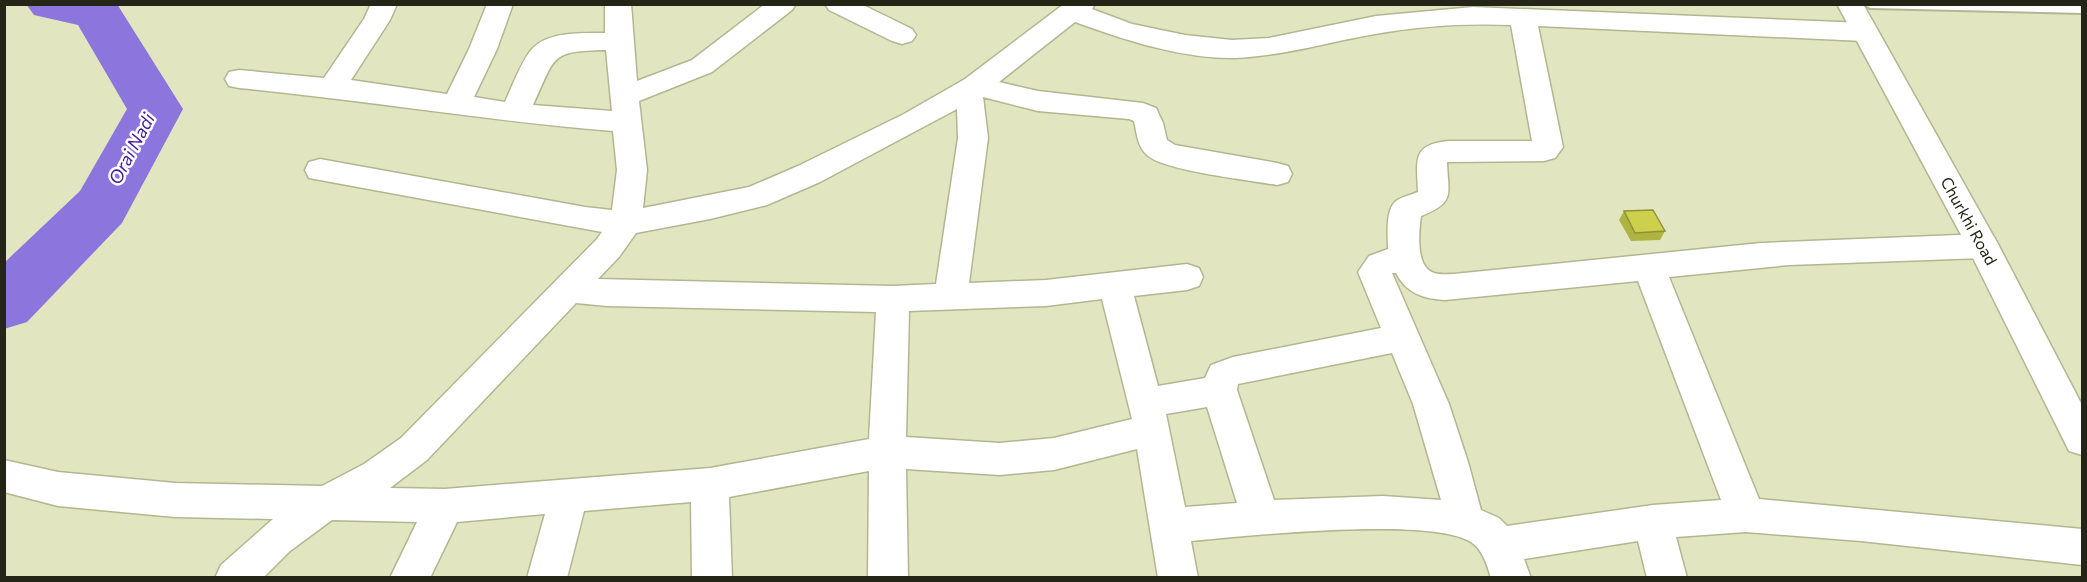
<svg xmlns="http://www.w3.org/2000/svg" width="2087" height="582" font-family="Commissioner,sans-serif">
<rect width="100%" height="100%" fill="#e2e6c0"/>
<g fill="none" stroke-linecap="round" stroke-linejoin="round">
<path fill="#8c75dd" fill-rule="evenodd" d="M26,4H117L183,109L122,223L27,322L4,329V263L80,191L127,109L78,25L34,15Z"/>
<g stroke="#b3b691" stroke-width="4">
<path id="lane" d="M1864,4L2082,5V13L1870,8Z"/>
</g>
<g stroke="#b3b691" stroke-width="3">
<g id="street">
<path d="M371,4H397L390,20L351,80L447,94L469,49L487,4H513L497,49L474,97L505,102C512,87 522,59 533,48C549,31 584,33 605,33V4H631L637,81L692,60L765,4H796L792,10L712,72L639,101L647,170L643,208L749,187L798,166L904,114L965,79L1064,4H1095L1092,9L1132,24L1185,35L1232,40L1269,38L1376,16L1473,7L1864,23L1874,26L1878,32L1874,38L1864,41L1538,26L1563,147L1555,158L1544,161L1447,162C1448,195 1456,202 1421,216C1419,231 1415,267 1434,273C1440,275 1448,274 1454,274L1761,243L1983,234L1994,237L1999,246L1994,255L1983,258L1789,265L1669,277L1759,499L2082,529V565L1861,541L1746,532L1676,537L1687,578H1647L1638,541L1524,559L1531,578H1491C1487,565 1483,550 1471,542C1430,516 1245,536 1191,541L1198,578H1158L1137,449L1054,470L1000,475L906,469L908,578H868L869,471L729,497L732,578H692L691,502L584,511L567,578H527L545,514L457,522L430,578H390L417,522L332,520L290,551L263,578H215L221,565L273,519L175,517L58,506L4,492V460L58,472L175,483L322,486L364,464L401,438L597,239L602,232L309,178L305,170L309,162L320,159L585,207L612,210L617,170L613,131C488,121 364,100 239,88L229,86L225,79L229,72L239,70L324,78L364,19ZM1075,22C1125,40 1182,59 1235,58C1283,56 1328,42 1375,34C1419,26 1466,23 1511,25L1532,141H1449C1411,144 1417,161 1418,192C1411,195 1400,197 1395,202C1385,212 1388,236 1388,249L1369,256L1358,272L1381,328L1233,357L1211,365L1205,378L1158,386L1134,296L1187,290L1199,286L1203,277L1199,268L1187,264L1046,280L969,283L988,138L983,97L1038,111L1129,119L1134,121C1137,133 1137,146 1147,155C1164,171 1250,180 1277,185L1288,182L1292,174L1288,166L1277,163L1175,145L1167,140L1163,123L1156,108L1143,103L1038,91L999,82ZM606,50L612,111L533,105C556,56 549,51 606,50ZM957,109L958,138L936,284L893,286L598,279L619,257L636,233L710,219L767,205L820,182ZM1392,273H1396C1406,293 1424,299 1445,300L1638,281L1721,500L1653,505L1507,526L1499,518L1481,510L1468,462L1449,404ZM1102,299L1132,419L1054,438L1000,443L906,437L909,311L1046,306ZM576,303L607,306L876,312L869,439L710,468L445,489L390,488L427,460ZM1392,353L1413,404L1441,500L1383,496L1274,500L1237,390L1238,384ZM1207,407L1237,503L1185,507L1166,414Z"/>
<path d="M825,4H861L912,29L916,35L912,41L902,44L892,41L829,10Z"/>
</g>
</g>
<g stroke="#b3b691" stroke-width="3">
<path id="secondary" d="M1837,4H1863L1999,246L2082,405V455L2069,451L1967,246Z"/>
</g>
<use href="#lane" fill="#fff" fill-rule="evenodd"/>
<use href="#street" fill="#fff" fill-rule="evenodd"/>
<use href="#secondary" fill="#fff" fill-rule="evenodd"/>
</g>
<path fill="#afb342" d="M1624,211L1665,231L1660,240L1631,241L1619,220Z"/>
<path fill="#ccd04d" stroke="#8f9236" stroke-width="1.5" d="M1653,210L1665,231L1635,233L1624,211Z"/>
<g text-anchor="middle" stroke-width="5" stroke-linejoin="round" paint-order="stroke">
<g font-size="16" fill="#242517" stroke="#fff">
<text transform="translate(1969 221) rotate(61)" y="6">Churkhi Road</text>
</g>
<g font-size="18" font-style="italic" fill="#471a96" stroke="#fff">
<text transform="translate(132 149) rotate(-62)" y="6">Orai Nadi</text>
</g>
</g>
<rect width="2087" height="582" fill="none" stroke="#242517" stroke-width="12"/>
</svg>
